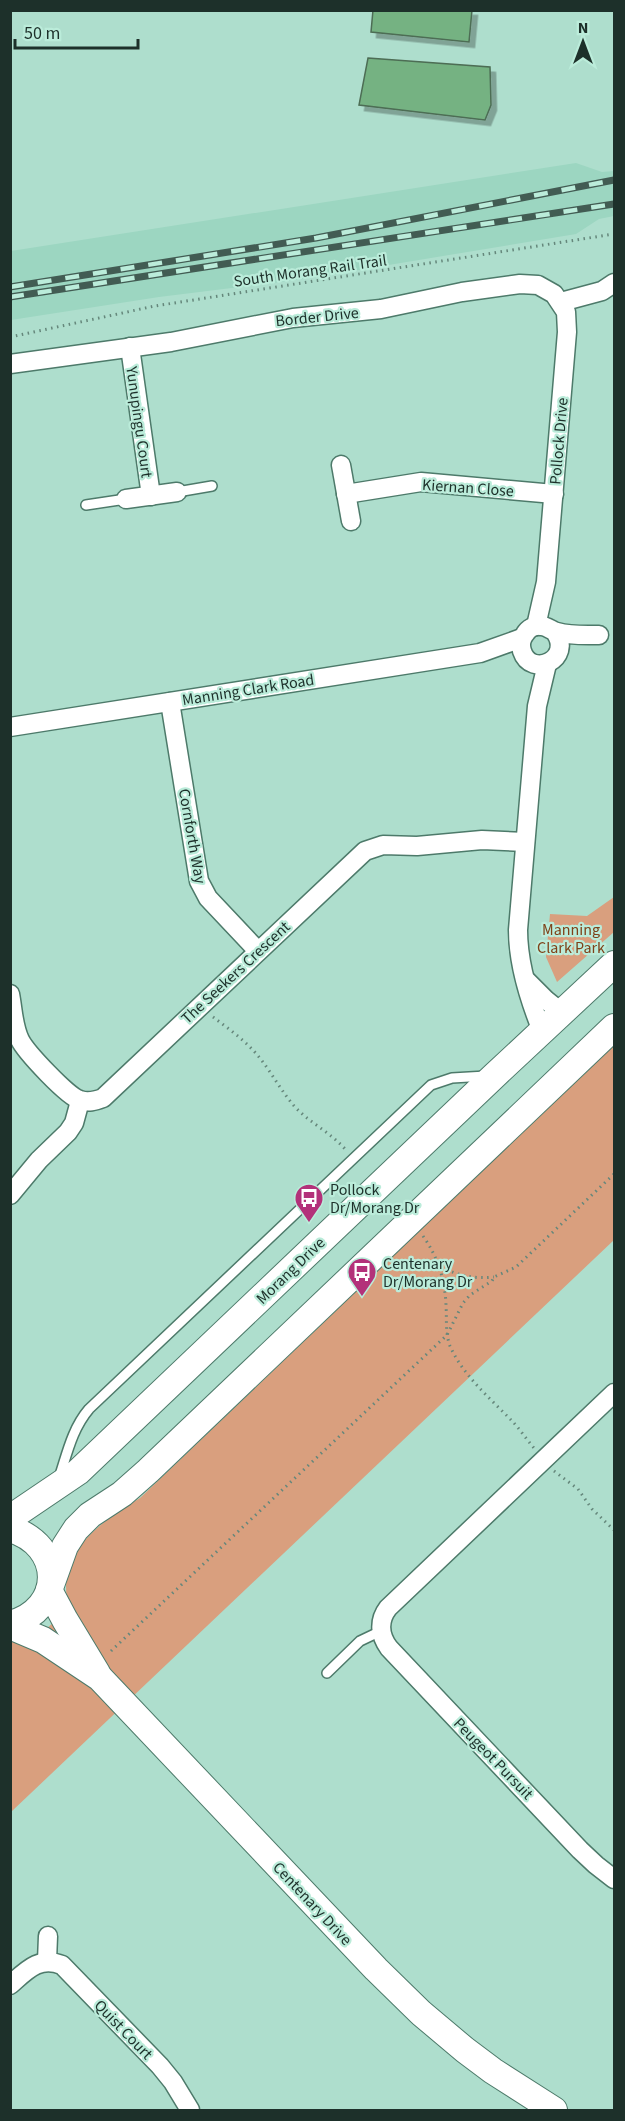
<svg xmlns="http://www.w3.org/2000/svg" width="625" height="2121" font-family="'Source Sans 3',sans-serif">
<defs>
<filter id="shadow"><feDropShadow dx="5.5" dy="5.5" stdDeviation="0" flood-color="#0004"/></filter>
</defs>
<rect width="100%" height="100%" fill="#aedecd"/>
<path fill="#9cd6c1" d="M576,163L602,172L614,171V216L599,219L576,234L304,279L159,297L11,320V251Z"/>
<g fill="#d99f7e">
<path d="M614,897V932L557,982L546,957L550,914L587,916Z"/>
<path d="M614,1045V1240L11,1812V1639L30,1643L69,1609C54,1553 99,1523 140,1498Z"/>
</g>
<g fill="#74b282" stroke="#4d6d54" stroke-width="1.5" filter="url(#shadow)">
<path d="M373,10H472L469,42L371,32Z"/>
<path d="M368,58L490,67L491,105L485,120L359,105Z"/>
</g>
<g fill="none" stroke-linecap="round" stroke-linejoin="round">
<g stroke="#4d7a6a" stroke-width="12">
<g id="lane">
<path d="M177,492L212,486"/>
<path d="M86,505L126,499"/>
<path d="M59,1478C67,1454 72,1429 89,1409L431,1085L452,1078L486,1076"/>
<path d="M327,1673L360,1641L381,1631"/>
</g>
</g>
<g stroke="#4d7a6a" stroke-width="21">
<g id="street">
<path d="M561,302L602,291L614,283"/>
<path d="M130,347L151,496"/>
<path d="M10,364L171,342L293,318L381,309L462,292L520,284L538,285L554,294L566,312L567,332L546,582L536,626"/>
<path d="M341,465L351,521"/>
<path d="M346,494L421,482L554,494"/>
<path d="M126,499L177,492"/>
<path d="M555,632C574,659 531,679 522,651C520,645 521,639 525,634C528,629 534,625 541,626C548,626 551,631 557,632C571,636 585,635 599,635"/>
<path d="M170,702L199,881L208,898L258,951"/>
<path d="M10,727L480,653L522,638"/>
<path d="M527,981L546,1000L561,1012"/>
<path d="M10,994C13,1009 13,1026 20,1040C26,1052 68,1097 80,1100C88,1103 95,1101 103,1098L365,851L383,845L417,846L482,840L525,842"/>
<path d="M542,1031C529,999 518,964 518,930L537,706L547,664"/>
<path d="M10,1195L39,1160L68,1132L74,1123L80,1101"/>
<path d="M614,1393L388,1608C378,1621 380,1636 389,1648L580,1850L596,1865L614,1879"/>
<path d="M47,1961L48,1936"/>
<path d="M10,1985C27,1970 39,1956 62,1965L160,2066L173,2082L190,2110"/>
</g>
</g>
<g stroke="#4d7a6a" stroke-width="28">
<g id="secondary">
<path d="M10,1518L78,1472L494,1076L614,964"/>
<path d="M10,1529C64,1545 65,1609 10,1624"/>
<path d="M51,1585L65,1546L76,1529L90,1515L122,1494L148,1471L614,1027"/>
<path d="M49,1590L65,1620L97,1673"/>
<path d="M10,1626L43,1640L100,1678L376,1969L421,2013L465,2050L493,2071L554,2110"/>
</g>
</g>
<g stroke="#65877b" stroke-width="3" stroke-dasharray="1.5 4.5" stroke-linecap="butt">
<path d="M10,337L155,306L614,234"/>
<path d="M213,1017C229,1029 246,1041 259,1057C272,1073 281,1091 295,1107C310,1123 330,1132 345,1149"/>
<path d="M423,1236C438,1257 445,1280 446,1305C447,1319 445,1332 450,1346C463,1376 492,1400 514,1423C521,1431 527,1440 534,1448"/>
<path d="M441,1267C459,1276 474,1279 494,1277"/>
<path d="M554,1471L578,1489L592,1509L614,1530"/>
<path d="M111,1651L447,1335L463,1303L470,1295L492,1281L494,1277L516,1267L614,1174"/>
</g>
<use href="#lane" stroke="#fff" stroke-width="9"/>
<use href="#street" stroke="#fff" stroke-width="18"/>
<use href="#secondary" stroke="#fff" stroke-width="26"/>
<g stroke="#425c53" stroke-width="7">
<g id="rail">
<path d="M10,287L316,238L614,180"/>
<path d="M10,297L614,204"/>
</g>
</g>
<use href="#rail" stroke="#bbecda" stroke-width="4.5" stroke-dasharray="14" stroke-linecap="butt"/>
</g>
<defs>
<g id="bus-pin" transform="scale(1.5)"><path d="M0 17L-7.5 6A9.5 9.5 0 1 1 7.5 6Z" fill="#b3317a" stroke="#bbecda"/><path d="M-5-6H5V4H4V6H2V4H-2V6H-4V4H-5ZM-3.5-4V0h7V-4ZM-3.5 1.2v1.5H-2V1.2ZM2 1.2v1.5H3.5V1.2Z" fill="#fff"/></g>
</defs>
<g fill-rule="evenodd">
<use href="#bus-pin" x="309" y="1198"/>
<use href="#bus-pin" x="362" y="1272"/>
</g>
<g text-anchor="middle" stroke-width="4.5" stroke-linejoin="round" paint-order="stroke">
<g font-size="16" fill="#1d302a" stroke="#bbecda">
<text transform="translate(310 270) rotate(-8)" y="6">South Morang Rail Trail</text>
<text transform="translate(317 316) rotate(-6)" y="6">Border Drive</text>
<text transform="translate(140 422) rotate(82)" y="6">Yunupingu Court</text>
<text transform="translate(558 441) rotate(-85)" y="6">Pollock Drive</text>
<text transform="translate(468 487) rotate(4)" y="6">Kiernan Close</text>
<text transform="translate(248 689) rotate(-9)" y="6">Manning Clark Road</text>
<text transform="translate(193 836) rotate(80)" y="6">Cornforth Way</text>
<text transform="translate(235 972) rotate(-43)" y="6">The Seekers Crescent</text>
<text transform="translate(290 1270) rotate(-44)" y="6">Morang Drive</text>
<text transform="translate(494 1758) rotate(46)" y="6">Peugeot Pursuit</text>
<text transform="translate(313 1903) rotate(47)" y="6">Centenary Drive</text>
<text transform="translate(124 2029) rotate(46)" y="6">Quist Court</text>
</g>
<g font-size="16" fill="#7e4118" stroke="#bbecda">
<text x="571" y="935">Manning<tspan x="571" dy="18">Clark Park</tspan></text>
</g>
<g font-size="16" fill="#1d302a" stroke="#bbecda" text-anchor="start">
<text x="330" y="1195">Pollock<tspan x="330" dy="18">Dr/Morang Dr</tspan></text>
<text x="383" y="1269">Centenary<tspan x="383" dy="18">Dr/Morang Dr</tspan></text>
</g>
</g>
<rect width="625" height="2121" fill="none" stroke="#1d302a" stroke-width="24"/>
<g transform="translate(583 42)" stroke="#bbecda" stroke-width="4.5" paint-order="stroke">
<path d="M0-4.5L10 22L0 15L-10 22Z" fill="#1d302a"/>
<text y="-9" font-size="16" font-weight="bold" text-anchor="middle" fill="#1d302a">N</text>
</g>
<path d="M15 39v9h123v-9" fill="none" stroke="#1d302a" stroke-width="3"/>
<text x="24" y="39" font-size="18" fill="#1d302a" stroke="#bbecda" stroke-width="4.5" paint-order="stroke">50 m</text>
</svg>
